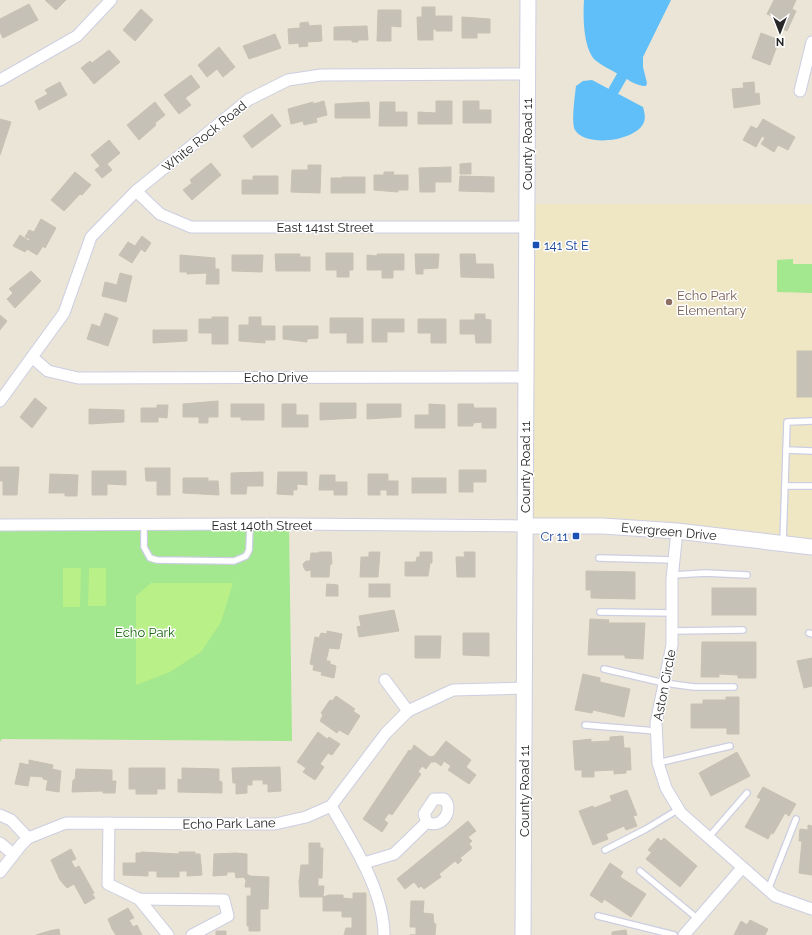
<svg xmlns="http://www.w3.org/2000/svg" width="812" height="935" font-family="Raleway,sans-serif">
<rect width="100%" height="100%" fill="#ebe5d7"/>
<path fill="#efe6c4" d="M527,204H812V547L525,526Z"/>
<g fill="#a3e78e">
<path d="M793,259V264H812V293L777,292V260Z"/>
<path d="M289,524L292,741L2,739L0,742V525Z"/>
</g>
<g fill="#b9f088">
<path d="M63,568H81L80,607H63Z"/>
<path d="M89,568H106V606H88Z"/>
<path d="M151,583H233L221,622L201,652L170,672L136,685V596Z"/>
</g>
<g fill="#60bff8">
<path d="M584,0H671L643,57V67L647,83L646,86C635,86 628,79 618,74C610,69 602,66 595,60C583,48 583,15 584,0Z"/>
<path d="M592,80L643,107C644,111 646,117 644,122C637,141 586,148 575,130C571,123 575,95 576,86L583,81Z"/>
</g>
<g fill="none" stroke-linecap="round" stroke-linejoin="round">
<path stroke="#60bff8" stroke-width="11" d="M614,90L622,76"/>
</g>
<g fill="#c6c1b7" stroke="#c6c1b1">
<path d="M45,0H66L56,10Z"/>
<path d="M774,0H796L792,9L796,11L787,31L774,25L777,18L767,14Z"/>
<path d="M29,4L38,20L3,38L0,32V19Z"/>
<path d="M422,7H435V16H452V31H436V29H433V40H418L417,17H422Z"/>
<path d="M141,9L153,20L135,41L123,30Z"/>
<path d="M378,10H401V27L391,26V41H377Z"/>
<path d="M462,17L490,19V33H477V38H462Z"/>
<path d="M308,22L309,26L321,25L322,41L307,42L308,46L299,47V43L289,44L288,29L300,28V23Z"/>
<path d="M367,26L368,40H358V42H352V40H334V27Z"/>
<path d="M761,33L779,40L770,65L752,58Z"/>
<path d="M275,34L281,48L249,59L243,46Z"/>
<path d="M219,47L235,67L223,77L217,69L207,77L198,65Z"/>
<path d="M109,50L120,62L94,84L81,68L90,61L92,63Z"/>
<path d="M191,75L200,87L185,98L191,105L179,114L164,95Z"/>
<path d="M60,82L67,95L39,110L35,101L48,94L45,90Z"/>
<path d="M754,82L755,94L759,93L760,104L734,108L732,89L744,88L743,83Z"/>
<path d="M324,101L327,115L316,118L317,122L304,125L303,121L291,124L288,109L313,102V104Z"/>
<path d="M436,101H452V124H418V112L436,113Z"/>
<path d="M463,101H479V110H491V123H463Z"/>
<path d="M155,102L165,115L155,123L156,125L139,140L127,125Z"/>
<path d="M369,102L370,118H335V104Z"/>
<path d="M380,102H395V112H407V126H379Z"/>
<path d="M272,114L281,126L252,148L243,136Z"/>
<path d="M0,119L11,122L0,155Z"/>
<path d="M763,119L795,137L788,150L778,145L774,152L761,144L765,138L762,136L756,147L743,140L751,126L757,129Z"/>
<path d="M109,140L120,153L107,164L112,170L102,178L95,170L100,166L91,155Z"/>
<path d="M211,163L221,175L192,200L183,190L192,183L190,180Z"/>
<path d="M471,163V174H460V164Z"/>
<path d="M308,165H321L320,193L291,192L292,170H308Z"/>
<path d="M451,167V182H435V192H420L419,168Z"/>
<path d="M75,172L91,185L82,195L80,194L64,211L51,200Z"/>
<path d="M384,172H394L393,175H408V190H398V192L374,190V175H384Z"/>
<path d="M253,176H278V194H242V180H253Z"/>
<path d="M460,176L494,177V192L459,191Z"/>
<path d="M342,177H365V193H331V178H342Z"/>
<path d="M41,219L56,228L45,248L43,246L37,255L27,249L25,252L13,246L20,235L29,241L30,239L25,237L29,230L34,232Z"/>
<path d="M142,236L151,243L145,252L141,249L132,263L119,255L128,242L135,246Z"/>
<path d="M326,253H353V270H349V277H337V270H326Z"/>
<path d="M275,254H300V257H310V271H276Z"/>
<path d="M377,254H404V270H393V278H382V270H367V255L377,256Z"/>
<path d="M415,254H439L438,268L423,269V274H416Z"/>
<path d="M460,254H475L476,264H493L494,278L461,277Z"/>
<path d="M180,255L215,258V269H219V284H206L207,273L187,274V272H180Z"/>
<path d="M232,255H263L262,272L232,271Z"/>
<path d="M31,271L41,281L15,308L7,299L13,293L9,289Z"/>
<path d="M120,273L132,276L126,302L102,296L105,282L117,285Z"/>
<path d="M105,313L118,318L108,346L87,339L92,324L100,327Z"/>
<path d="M475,314H485V319L491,320V343H476L475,334H460V320H475Z"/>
<path d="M0,315L7,321L0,330Z"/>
<path d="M212,317H228V344H212V333H199V319H212Z"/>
<path d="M249,317H261V326H275V340H265V343L239,341V325H249Z"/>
<path d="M330,318H363V343H347V333H330Z"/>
<path d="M372,319H404V332H387V342H372Z"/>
<path d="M418,319H446V343H431V333H418Z"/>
<path d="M283,326H318V338L307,339V342L283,339Z"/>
<path d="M153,330H187V341L153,343Z"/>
<rect x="797" y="351" width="15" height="46"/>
<path d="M35,398L47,408L32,428L20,417Z"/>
<path d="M218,401V417H208V423H199V417H183V404Z"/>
<path d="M320,403H356V418L320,420Z"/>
<path d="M231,404H264V420H241V417H231Z"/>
<path d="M282,404H296V415H308V427H282Z"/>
<path d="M367,404H401V417L367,419Z"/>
<path d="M429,404L445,405V428H415V415H429Z"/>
<path d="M458,404H473L474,408H496V428H482V422L473,423V426H458Z"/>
<path d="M157,405H168L167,418L158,417V422H141V408H157Z"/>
<path d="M89,409L124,410V422L89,424Z"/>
<path d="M0,467H19L17,495H3V481H0Z"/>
<path d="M145,468H170V495H157V481H146Z"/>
<path d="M459,470H486V482H473V492H459Z"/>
<path d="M92,471H126V485L107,484V495H92Z"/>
<path d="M263,472V486H247L246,494H231V473Z"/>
<path d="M278,472H307V485L297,484V490H293V495L277,494Z"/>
<path d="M50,474L78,475L77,496H65V493H49Z"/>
<path d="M368,474H388V481H398V495H387V490H380V495H368Z"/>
<path d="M320,475H335V482H347V495H334V490H319Z"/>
<path d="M183,478H208V481H218L219,495L183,493Z"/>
<rect x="412" y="478" width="34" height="15"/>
<path d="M319,552H331L332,564H330L329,577H311V570L306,571L304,568L303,564L306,561H310L311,553H319Z"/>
<path d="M369,552H380L378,577H360L361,557H369Z"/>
<path d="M420,552H432V563H430L428,576H405V562H416L417,557H420Z"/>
<path d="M464,552H475V577H457L456,557H465Z"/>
<path d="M586,571L635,572V599L591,598V590H586Z"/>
<path d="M327,584L338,585V596H326Z"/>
<rect x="369" y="584" width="21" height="13"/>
<rect x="712" y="588" width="44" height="27"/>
<path d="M394,610L399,631L359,637L357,627L361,626L359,616Z"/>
<path d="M590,619L609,620L608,623H645L643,659L625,658V655H588Z"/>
<path d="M327,631L342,634L339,649L329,648L326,661H330V664L336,666L334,678L321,675L322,672L313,670L314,665L310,664L315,637L319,638L321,633L327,634Z"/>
<path d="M463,633H489V656L463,655Z"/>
<path d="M415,636H441L440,658H415Z"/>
<path d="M702,642H756V678H738V675L719,674V677H701Z"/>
<path d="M812,658V686L804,688L797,661Z"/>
<path d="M583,674L600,678V682L630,689L624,717L593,710L592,713L575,710Z"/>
<path d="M336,696L355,709L353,711L360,716L348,735L339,730L337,733L320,721L323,715L321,713L330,700L332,701Z"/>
<path d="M726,697H739V734H727V728H691V704H703V700H726Z"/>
<path d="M318,732L327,739L329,737L340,744L332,755L328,753L320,764L324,767L315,780L303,772L306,768L297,762Z"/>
<path d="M623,736L624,748H630L631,770H626V773L614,774V770L594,771V777H582V770H575L573,741L591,739V742L610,741V737Z"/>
<path d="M446,741L471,760L466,767L476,775L469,784L448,770L451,766L444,761L441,766L436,762H431L426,769L422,766L418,772L421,774L392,815L389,813L384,820L388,823L382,832L363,819L409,750L411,751L414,745L430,757L434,756Z"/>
<path d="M737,752L750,776L711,796L699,773Z"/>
<path d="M29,760L53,765L52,769L61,771L59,792L46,790L48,780L43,779V777L30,776L28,786L15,784L20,763L29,765Z"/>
<path d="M280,767L281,791L268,792V784H263V780H252V785H247V793L236,794V783H233L232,768Z"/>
<path d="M129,768H165V789H157V794H136V789H129Z"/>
<path d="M182,768L219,769V781L222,782V793L178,792V779L182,780Z"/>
<path d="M76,769L112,770V781H116L115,793H103V791L72,792L73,780H75Z"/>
<path d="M763,787L796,804L789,816L785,813L773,834L771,833L768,839L745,827L761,799L757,797Z"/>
<path d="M627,790L637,815L633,816L637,826L626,830L624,826L606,834L608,839L593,845L579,811L593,806L594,808L612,801L610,796Z"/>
<path d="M468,821L476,831L468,837L472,841L469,844L472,848L460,858L462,860L458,864L455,861L439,874L441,877L424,889L421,886L419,888L414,882L405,889L397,879Z"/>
<path d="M808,825L812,826V875L799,873L802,841H799L800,829L808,830Z"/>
<path d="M658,838L661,841L651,852L648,850Z"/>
<path d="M664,838L697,866L680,887L646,859Z"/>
<path d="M309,843H320V848H323L322,878H318V886H324L323,897H300L299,882L301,865H309Z"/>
<path d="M71,849L76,859L71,861L75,868L79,866L94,893L92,894L95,898L85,904L74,884L67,888L60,880L51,860Z"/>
<path d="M141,852L179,854V852H195V854H200L202,875L187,876V871H179V877H157V871H148V876L123,875V863H136V853H141Z"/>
<path d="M236,853L247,854V874L250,876L269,877L268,909H260V931H249V926H247V896H251V887H245L246,880L243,877L236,878L235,872H227V875L213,876L214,854Z"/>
<path d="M610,863L623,872L620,877L646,894L631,917L604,899L602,903L590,895Z"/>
<path d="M353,893H366V935H344L346,928H352V917H342V911H323V897L329,895H343V898L353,899Z"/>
<path d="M411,901H424L423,913L433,914L434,924H436L435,935H410H416V927H410Z"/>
<path d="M128,908L134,918L129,920L133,927L137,925L142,935H116L112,929L108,919Z"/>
<path d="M750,920L768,929L765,935H734L741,921L747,925Z"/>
<path d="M59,929L60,935H36L49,931Z"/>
<path d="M626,930L627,935H612V932Z"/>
<rect x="216" y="931" width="10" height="4"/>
</g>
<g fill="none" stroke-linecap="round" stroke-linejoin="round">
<g stroke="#cccee2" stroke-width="8">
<g id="lane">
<path d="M786,450L812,451"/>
<path d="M785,486H812"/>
<path d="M144,525V547L150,558L157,560L234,561L246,556L249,550L250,525"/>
<path d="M783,543L787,422L812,421"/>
<path d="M599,558L674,560"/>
<path d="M673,575L705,573L747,575"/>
<path d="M600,612L672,613"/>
<path d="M672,631L743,630"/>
<path d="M809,633L812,634"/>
<path d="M604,669L664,683L694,687H734"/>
<path d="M585,725L656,731"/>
<path d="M658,763L730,746"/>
<path d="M708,838L747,793"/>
<path d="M605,850L646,829L679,809"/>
<path d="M640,871L698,919"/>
<path d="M768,890L796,819"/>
<path d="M598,916L674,935"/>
</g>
</g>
<g stroke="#cccee2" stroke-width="13">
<g id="street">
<path d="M0,80L77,36L111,0"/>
<path d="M800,91L812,42"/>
<path d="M136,191L160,214L191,227H527"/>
<path d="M32,357L48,371L78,378L526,377"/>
<path d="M0,401L64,313L91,237L136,191L248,100L288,80L321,75L528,74"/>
<path d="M0,525L289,524L525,526"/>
<path d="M677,531L672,579V645L656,723L658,763L666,788L681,813L775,896L812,909"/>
<path d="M385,680L408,711"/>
<path d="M331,806C353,844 384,891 384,935"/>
<path d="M0,815L11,820L28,838"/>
<path d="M109,823L108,884L139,899L224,900L228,916L192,935"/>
<path d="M0,843L13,854"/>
<path d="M364,863L394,854L427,822C441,830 455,810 444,799H434L424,814L427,822"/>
<path d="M0,872L21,845L28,838L66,823L275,824L306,817L331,806L386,733L408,711L453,690L524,688"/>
<path d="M139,899L168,935"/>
<path d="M684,935L742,868"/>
</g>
</g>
<g stroke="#cccee2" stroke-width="17">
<g id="secondary">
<path d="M525,526H603L677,531L812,547"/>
<path d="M523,935L528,0"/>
</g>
</g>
<use href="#lane" stroke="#fff" stroke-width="5.5"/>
<use href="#street" stroke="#fff" stroke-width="11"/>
<use href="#secondary" stroke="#fff" stroke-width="15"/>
</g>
<g fill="#1a4fb4" stroke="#fff" stroke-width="1.5">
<rect x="532" y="241" width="8" height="8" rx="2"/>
<rect x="572" y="532" width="8" height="8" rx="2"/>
</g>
<circle fill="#8d6e63" stroke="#fff" stroke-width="1.5" cx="669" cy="302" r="4"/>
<g text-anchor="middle" stroke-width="3" stroke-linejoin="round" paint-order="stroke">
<g font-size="13" fill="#272727" stroke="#fff">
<text transform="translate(204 136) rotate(-39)" y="5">White Rock Road</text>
<text transform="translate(527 144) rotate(-90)" y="5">County Road 11</text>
<text x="325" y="232">East 141st Street</text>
<text x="276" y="382">Echo Drive</text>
<text transform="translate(525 467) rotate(-90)" y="5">County Road 11</text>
<text x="262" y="530">East 140th Street</text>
<text transform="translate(669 531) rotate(5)" y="5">Evergreen Drive</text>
<text transform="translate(664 685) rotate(-79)" y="5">Aston Circle</text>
<text transform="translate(524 791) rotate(-90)" y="5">County Road 11</text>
<text transform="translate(229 823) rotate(-1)" y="5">Echo Park Lane</text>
</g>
<g font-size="13" fill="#164399" stroke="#fff" text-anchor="start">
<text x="544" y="250">141 St E</text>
<text x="568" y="541" text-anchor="end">Cr 11</text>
</g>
<g font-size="13" fill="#785e54" stroke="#fff" text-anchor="start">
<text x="677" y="300">Echo Park<tspan x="677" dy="15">Elementary</tspan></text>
</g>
<g font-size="13" fill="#1c6813" stroke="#fff">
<text x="145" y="637">Echo Park</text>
</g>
</g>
<g transform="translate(780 32) rotate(180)" stroke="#ffffff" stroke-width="3" paint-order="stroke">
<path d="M0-3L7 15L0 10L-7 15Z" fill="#272727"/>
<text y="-6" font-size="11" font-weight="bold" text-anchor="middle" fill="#272727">N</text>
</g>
</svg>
